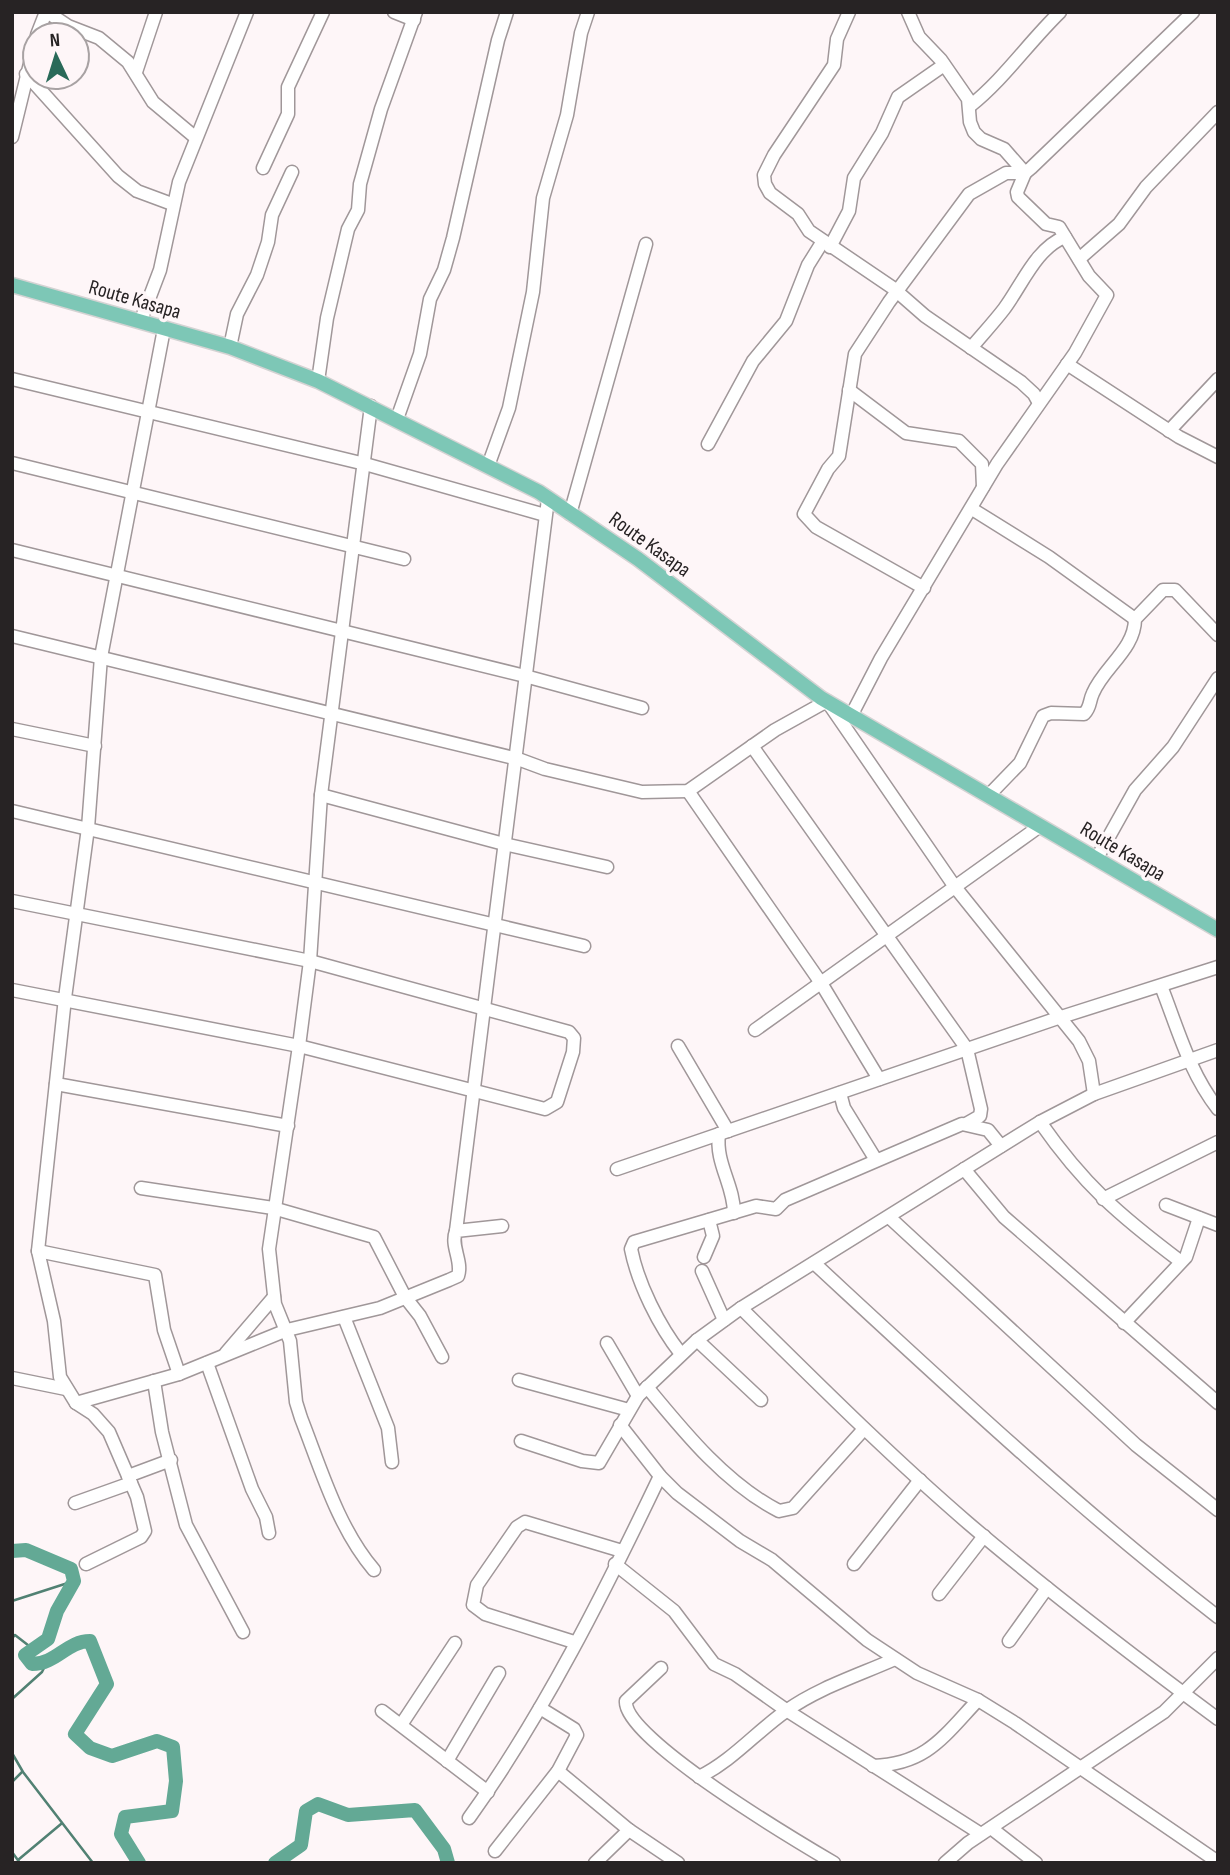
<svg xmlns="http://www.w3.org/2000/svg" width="1230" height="1875" font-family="'Sofia Sans Condensed',sans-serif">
<rect width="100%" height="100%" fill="#fef6f8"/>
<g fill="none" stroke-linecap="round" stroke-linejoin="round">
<g stroke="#518173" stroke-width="2.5">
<path d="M12,1601L74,1581"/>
<path d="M12,1638L15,1635L33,1649"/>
<path d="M12,1699L42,1672L46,1664"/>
<path d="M12,1753L23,1772L93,1863"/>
<path d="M12,1782L22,1772"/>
<path d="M12,1852L20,1863"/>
<path d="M18,1860L61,1824"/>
</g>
<g stroke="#63a995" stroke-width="14">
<path d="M12,1551L26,1550L71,1569L74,1581L57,1611L48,1639L25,1655L32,1664C56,1664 67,1641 90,1641L107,1684L75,1734L90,1748L112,1756L157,1741L173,1747L176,1781L172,1811L125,1817L121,1834L139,1863"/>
<path d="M275,1863L301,1845L306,1811L318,1804L348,1815L415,1810L444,1849L448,1863"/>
</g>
<g stroke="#a09799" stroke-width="15">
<g id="minor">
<path d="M47,12L68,26L99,38L128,62L153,102L196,138"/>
<path d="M394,12L414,20"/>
<path d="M849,12L837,39L834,65L774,155L764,175L765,184L770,193L798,214L809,231L893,288L925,316L1021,382L1034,394L1039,403"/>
<path d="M37,35L46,12"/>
<path d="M136,72L156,12"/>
<path d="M26,74L118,176L137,191L172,204"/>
<path d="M970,106C1004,79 1028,43 1060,12"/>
<path d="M12,137L35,43"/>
<path d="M263,168L288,114V87L323,12"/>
<path d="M830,247L849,211L854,178L882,133L898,97L944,65"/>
<path d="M1079,259L1119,224L1146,187L1218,112"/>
<path d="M141,320L160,270L179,182L247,12"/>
<path d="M230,347L237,314L257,275L268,242L272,215L292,172"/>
<path d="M971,348C982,335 994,322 1004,309C1022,285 1036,248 1065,237"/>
<path d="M1067,364L1179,437L1218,457"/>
<path d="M12,379L365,464L545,515"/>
<path d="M318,381L327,318L348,229L358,210L360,184L381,109L416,12"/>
<path d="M849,390L906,433L959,441L982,464L983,487"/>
<path d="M371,406L321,795L310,961L299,1046L269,1249L275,1304L290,1341L296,1402L301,1418C321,1469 338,1528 374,1570"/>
<path d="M397,419L420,354L430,299L444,270L453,238L498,40L507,12"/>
<path d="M1169,431L1218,379"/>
<path d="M708,444L753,361L786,321L808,265L823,241"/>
<path d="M12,463L404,559"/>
<path d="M488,466L509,408L533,292L543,198L567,115L581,33L588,12"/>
<path d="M972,509L1049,557L1135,619"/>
<path d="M570,514L646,244"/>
<path d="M12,550L525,676L642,708"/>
<path d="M924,588L816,527L804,514L828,469L839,456L855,354L889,302L969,194L1006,173H1025L1031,168L1193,12"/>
<path d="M12,636L518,759L545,769L642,792L688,791L775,730L827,701L955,887L1079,1041L1089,1061L1094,1094"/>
<path d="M851,716L881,658L997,464L1075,353L1107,295L1089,276L1059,227L1046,224L1018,197L1017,192L1025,173L1004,149L981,139L974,132L970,122L968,99L941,60L919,37L908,12"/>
<path d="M12,729L95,746"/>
<path d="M752,746L967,1049L981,1109L980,1116L966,1124"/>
<path d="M688,791L821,983L879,1079"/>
<path d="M990,794L1020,763L1043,716L1051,713L1084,714C1091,707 1089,701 1093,693C1104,667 1135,649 1135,619L1163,590H1175L1218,635"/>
<path d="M321,795L504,844L607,867"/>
<path d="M12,811L584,946"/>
<path d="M1097,858L1135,790L1173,747L1218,678"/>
<path d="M12,901L310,961L569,1032L574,1038L573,1052L557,1102L545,1109L299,1046L12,990"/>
<path d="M1161,986C1178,1029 1189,1072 1218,1109"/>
<path d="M755,1030L1040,826"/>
<path d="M678,1046L728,1131"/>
<path d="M56,1084L288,1126"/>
<path d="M840,1093L844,1108L876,1160"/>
<path d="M1040,1122C1084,1185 1119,1215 1180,1261"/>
<path d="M719,1134C715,1163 734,1185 734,1213"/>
<path d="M617,1169L1058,1018L1218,967"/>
<path d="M964,1169L1004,1217L1218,1403"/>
<path d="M141,1188L273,1208L374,1237L405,1297L420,1316L442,1357"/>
<path d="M1103,1199L1218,1142"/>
<path d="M1166,1205L1218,1225"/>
<path d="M889,1217L1136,1445L1218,1510"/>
<path d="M456,1231L548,499"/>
<path d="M38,1251L155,1275L164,1330L179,1374"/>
<path d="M704,1257L713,1236L709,1220"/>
<path d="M814,1263C946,1385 1076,1507 1218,1617"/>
<path d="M702,1271L724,1320"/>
<path d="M741,1308C815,1381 889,1455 968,1523C1049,1592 1133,1656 1218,1719"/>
<path d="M344,1317L388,1428L392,1462"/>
<path d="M1124,1323L1186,1257L1199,1218"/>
<path d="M697,1340L761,1400"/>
<path d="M607,1343L638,1396"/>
<path d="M226,1353L274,1297"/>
<path d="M681,1354C659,1326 638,1284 631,1249L634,1242L756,1206L776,1209L785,1200L962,1124L988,1130L1001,1146"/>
<path d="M207,1363L252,1489L266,1517L269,1533"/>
<path d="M12,1378L66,1389"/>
<path d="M519,1380L629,1410"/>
<path d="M154,1381L162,1432L186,1525L243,1632"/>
<path d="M647,1387C684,1432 726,1484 779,1511L793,1508L864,1429"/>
<path d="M76,1403L179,1374L287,1330L380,1308L449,1280L458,1276C463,1261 450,1246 456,1231L502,1226"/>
<path d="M620,1425L660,1476L677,1493L740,1541L772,1560L867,1640L917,1673L978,1700L1015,1723L1218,1862"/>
<path d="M521,1441L582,1461L599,1463L638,1396L697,1340L741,1308L1040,1122L1094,1094L1218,1050"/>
<path d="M128,1476L171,1460"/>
<path d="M75,1503L131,1483"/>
<path d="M86,1564L141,1537L145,1531L137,1497L109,1432L93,1414L76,1403L60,1377L54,1321L38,1251L65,998L88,828L101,657L164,329"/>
<path d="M615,1564L674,1611L714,1664L735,1674L786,1710L981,1834"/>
<path d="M854,1564L920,1480"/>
<path d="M939,1594L984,1536"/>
<path d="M1009,1641L1047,1588"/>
<path d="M574,1642L485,1614L473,1605L477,1585L517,1527L525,1522L622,1551"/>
<path d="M661,1668L626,1701C622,1738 800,1843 834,1863"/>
<path d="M382,1711L488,1792"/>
<path d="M401,1725L455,1643"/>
<path d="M447,1761L499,1673"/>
<path d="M873,1766C927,1764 943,1737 978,1700"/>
<path d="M558,1771L629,1830L678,1863"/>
<path d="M699,1777C732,1761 756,1732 786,1711C818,1688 859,1675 895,1659"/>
<path d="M469,1818C543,1715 605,1591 660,1476"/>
<path d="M991,1828L1036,1863"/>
<path d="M495,1851L558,1771L577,1735L574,1729L540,1708"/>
<path d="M595,1863L629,1830"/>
<path d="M945,1863L968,1843L1164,1712L1218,1658"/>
</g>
</g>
<g stroke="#d4d3d3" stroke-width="17">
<path id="major" d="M12,285L230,347L318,381L539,492L638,559L821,698L1218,930"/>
</g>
<use href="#minor" stroke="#fff" stroke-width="12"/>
<use href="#major" stroke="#7dc7b6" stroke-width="14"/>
</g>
<g text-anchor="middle" stroke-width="7" stroke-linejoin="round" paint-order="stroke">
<g font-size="21" fill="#272324" stroke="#fef6f8">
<text transform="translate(135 299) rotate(16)" y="7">Route Kasapa</text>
<text transform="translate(650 544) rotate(36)" y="7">Route Kasapa</text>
<text transform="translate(1123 851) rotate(31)" y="7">Route Kasapa</text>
</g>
</g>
<rect width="1230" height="1875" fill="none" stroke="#272324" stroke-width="28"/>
<g transform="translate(56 56) rotate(356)"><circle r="33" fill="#fef6f8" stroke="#a8a2a3" stroke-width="2"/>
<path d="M0-5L12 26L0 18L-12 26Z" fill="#296a59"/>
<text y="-10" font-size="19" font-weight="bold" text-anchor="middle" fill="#272324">N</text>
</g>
</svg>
